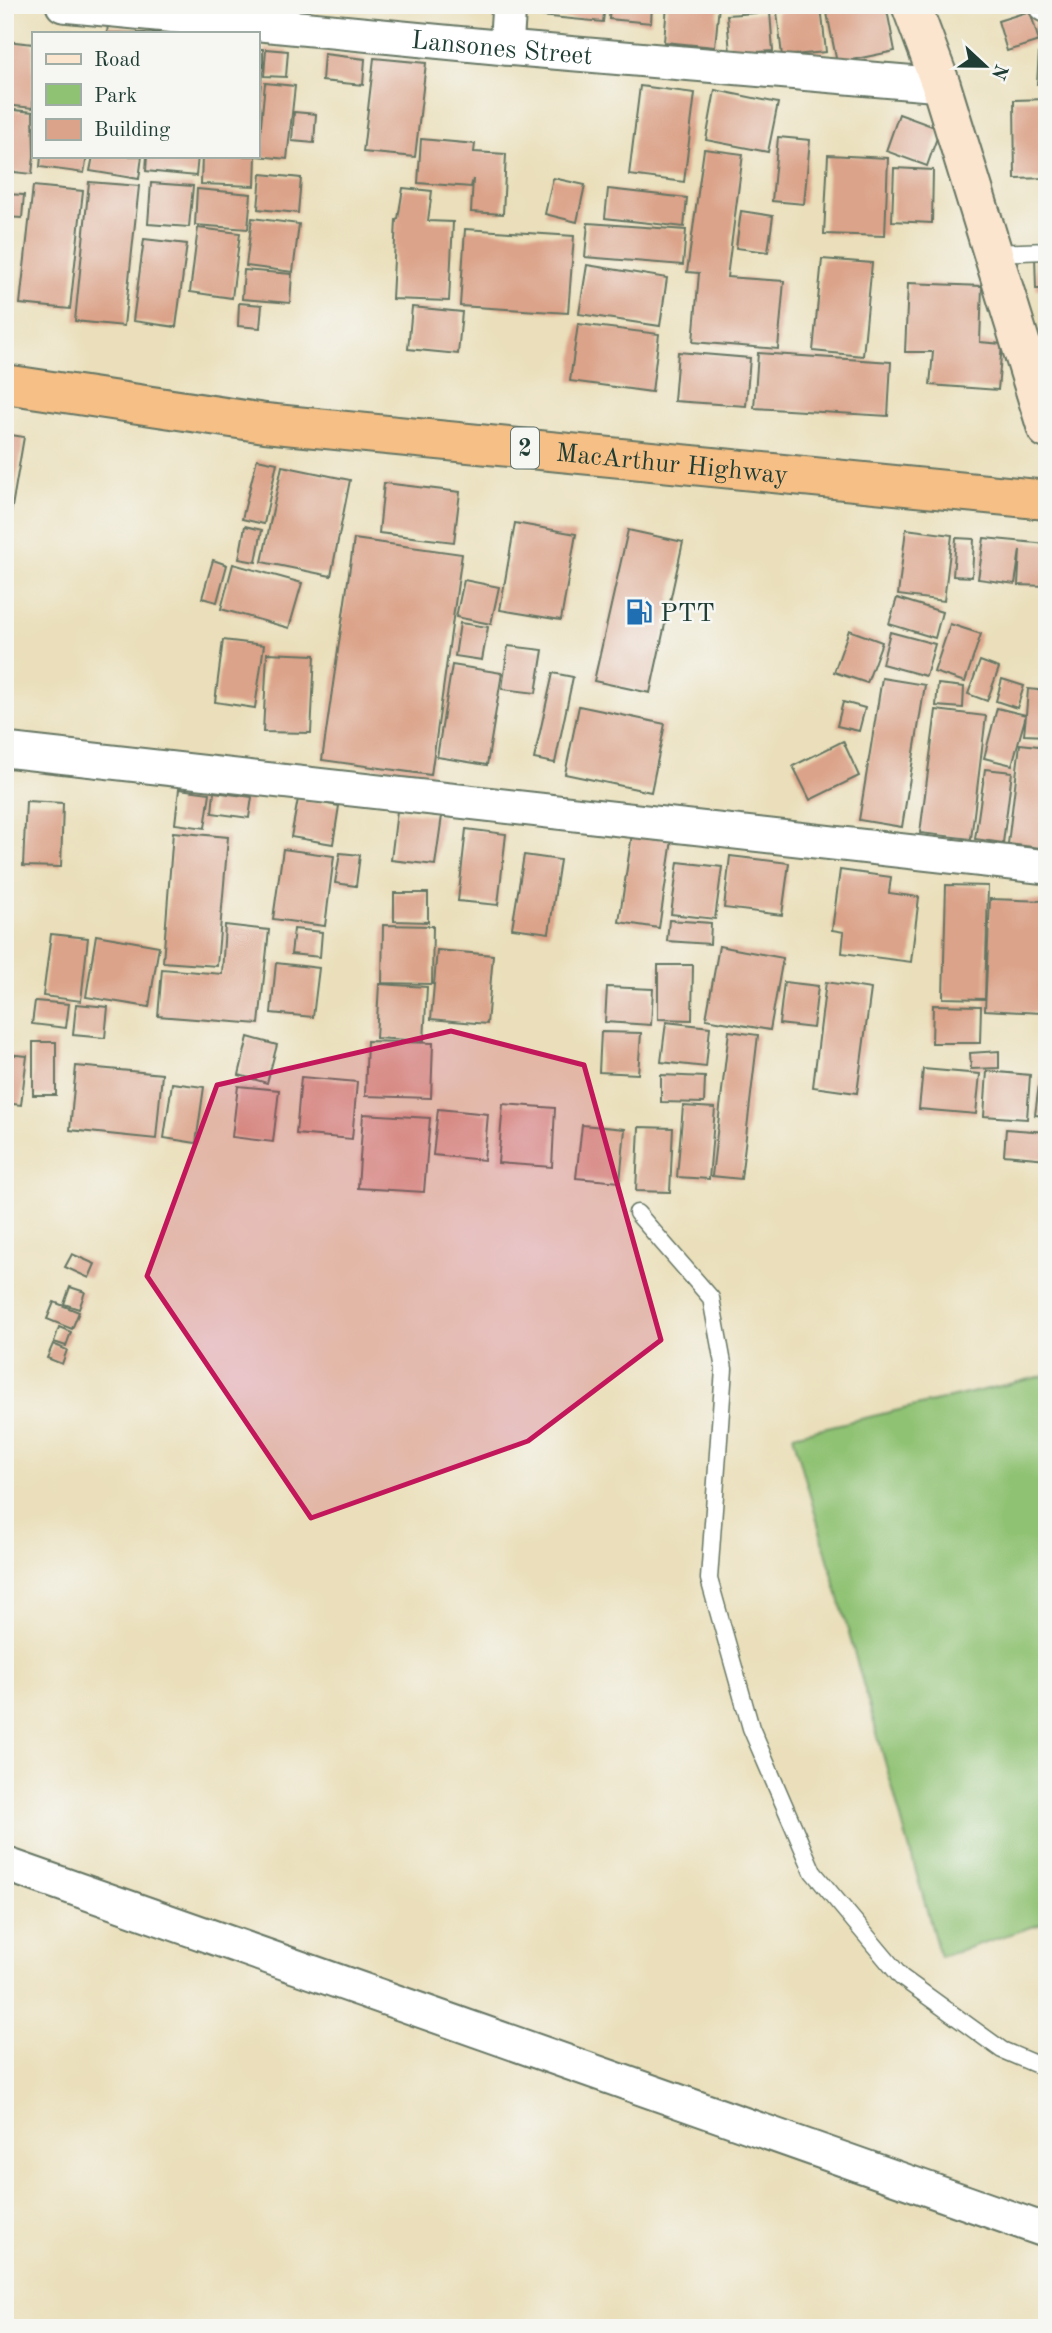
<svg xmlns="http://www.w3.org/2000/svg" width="1052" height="2333" font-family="'Old Standard TT',serif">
<rect width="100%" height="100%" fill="#f6f6f2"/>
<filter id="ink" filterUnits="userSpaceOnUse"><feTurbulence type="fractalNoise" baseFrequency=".0143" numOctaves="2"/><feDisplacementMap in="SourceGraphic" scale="14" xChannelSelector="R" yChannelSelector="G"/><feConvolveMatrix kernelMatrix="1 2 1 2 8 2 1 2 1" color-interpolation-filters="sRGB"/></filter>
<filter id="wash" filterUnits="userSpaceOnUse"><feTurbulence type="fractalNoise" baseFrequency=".00686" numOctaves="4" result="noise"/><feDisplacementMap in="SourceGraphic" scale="28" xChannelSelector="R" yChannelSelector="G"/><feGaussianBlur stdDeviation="1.57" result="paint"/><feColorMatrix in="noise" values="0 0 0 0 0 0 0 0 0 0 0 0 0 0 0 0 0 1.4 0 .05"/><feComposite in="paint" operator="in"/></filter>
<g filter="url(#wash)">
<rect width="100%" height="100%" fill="#eadfba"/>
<path fill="#90c273" stroke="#588054" stroke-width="2" d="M1047,1375V1922L940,1957L793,1435Z"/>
<g id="blocks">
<g fill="#dba389">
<path d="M521,5H605L603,22L520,14Z"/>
<path d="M610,5H652L651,23L609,19Z"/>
<path d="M667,5H719L715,47L664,42Z"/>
<path d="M837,5H886L895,51L837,63L826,8Z"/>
<path d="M821,6L826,52L782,56L777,12Z"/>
<path d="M1030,11L1039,41L1007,51L998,21Z"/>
<path d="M770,12L773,51L730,54L727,15Z"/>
<path d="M1041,19L1047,20V84H1037Z"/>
<path d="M108,25L159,31V33H107Z"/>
<path d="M6,41L33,44V108L5,105Z"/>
<rect x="257" y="49" width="6" height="18"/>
<path d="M266,49L288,51L286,77L264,76Z"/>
<path d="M324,54L365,59L363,85L322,81Z"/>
<path d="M374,58L426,63L415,157L363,152Z"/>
<path d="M257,71L262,72L259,100H257Z"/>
<path d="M265,83L295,86L287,159L258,156Z"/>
<path d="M640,86L695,93L684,182L629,175Z"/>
<path d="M715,90L778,103L768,152L706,140Z"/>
<path d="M1047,99V178L1015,179L1014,100Z"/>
<path d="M5,109L33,112L34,156L32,174L5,171Z"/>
<path d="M294,112L316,114L314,143L292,141Z"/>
<path d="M899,114L940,129L927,166L886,151Z"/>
<path d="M778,137L810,140L804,204L772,201Z"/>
<path d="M421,139L475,144L474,152L506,154L503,214L471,212L473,179L471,187L418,183Z"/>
<path d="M704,149L743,154L727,277L784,281L778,349L693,342L699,273L687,272Z"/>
<path d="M828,155L888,158L885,236L824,234Z"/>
<path d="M41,156H87L84,173L40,167Z"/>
<path d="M93,156H142L139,179L90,171Z"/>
<path d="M147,156H198L196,176L146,171Z"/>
<path d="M202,156H256L255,186L201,184Z"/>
<path d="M894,168L933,170L932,223L892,221Z"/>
<path d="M261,174L301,178L298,213L258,209Z"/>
<path d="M553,178L585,185L577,222L545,214Z"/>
<path d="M89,182L139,186L124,326L75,321Z"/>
<path d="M151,183L193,186L189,227L148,224Z"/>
<path d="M33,186L83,191L70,309L20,304Z"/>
<path d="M403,188L432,191L428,221L453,222L449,301L392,299L396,220L398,219Z"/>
<path d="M197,189L251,194L248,229L195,225Z"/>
<path d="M608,189L687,198L684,227L605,218Z"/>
<path d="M5,194L24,195L22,218L5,217Z"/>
<path d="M741,211L773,216L768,252L736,248Z"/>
<path d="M252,218L299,224L293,272L246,266Z"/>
<path d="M588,223L686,230L683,265L585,257Z"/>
<path d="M198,228L240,233L232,298L190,292Z"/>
<path d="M465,229L574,236L568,313L460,306Z"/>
<path d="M144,239L187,244L176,327L133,321Z"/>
<path d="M1047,254V289H1036L1035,255Z"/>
<path d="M822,259L872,263L863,356L813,351Z"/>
<path d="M587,265L667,278L660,326L579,314Z"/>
<path d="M244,270L292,274L290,303L242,299Z"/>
<path d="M908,283L982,286L980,342L1002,344L998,390L930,385L933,352H905Z"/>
<path d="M239,303L262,305L260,328L238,326Z"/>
<path d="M412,307L462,312L458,354L408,349Z"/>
<path d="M578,324L659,334L652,392L570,381Z"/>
<path d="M678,352L750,358L746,406L674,401Z"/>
<path d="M758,353L891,362L888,416L754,408Z"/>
<path d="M5,434L24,437L7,536H5Z"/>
<path d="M257,459L277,463L264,524L242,519Z"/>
<path d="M282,466L350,480L331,576L262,562Z"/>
<path d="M384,483L460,492L454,542L379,533Z"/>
<path d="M515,523L576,534L561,620L500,610Z"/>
<path d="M245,526L262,530L256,562L239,559Z"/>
<path d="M906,529L952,535L944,601L898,595Z"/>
<path d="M628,530L683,542L650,693L594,681Z"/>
<path d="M956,538L974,539L972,577L953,576Z"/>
<path d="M984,538L1047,544V586L1018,585L1020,550L1015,584L978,579Z"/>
<path d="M354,539L462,554L431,775L322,760Z"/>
<path d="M213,560L227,565L217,602L202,598Z"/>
<path d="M233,564L302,583L289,628L221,609Z"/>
<path d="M464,580L499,587L491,624L456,617Z"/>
<path d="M897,598L942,612L935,638L889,624Z"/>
<path d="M460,623L488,627L482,660L455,656Z"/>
<path d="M950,624L981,634L965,682L934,672Z"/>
<path d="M849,630L882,642L867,683L834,672Z"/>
<path d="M890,632L935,644L926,676L882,664Z"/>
<path d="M223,640L264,645L255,708L215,702Z"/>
<path d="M508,646L543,650L536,693L502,689Z"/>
<path d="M267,653L315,655L311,733L263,732Z"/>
<path d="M980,661L999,668L987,701L968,694Z"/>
<path d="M452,665L502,673L487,765L437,757Z"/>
<path d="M553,673L573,677L555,763L534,759Z"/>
<path d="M882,678L925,685L902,827L859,820Z"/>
<path d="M1002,679L1024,686L1017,708L996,701Z"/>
<path d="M938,684L964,687L963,708L936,706Z"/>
<path d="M1028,689L1047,691V736L1024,735L1026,715L1012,765L984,758L997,708L1026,715Z"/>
<path d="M843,702L865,708L859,731L837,726Z"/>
<path d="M579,706L665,724L651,792L565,774Z"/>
<path d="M936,710L986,716L971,839L920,833Z"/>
<path d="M843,741L859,776L810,800L793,766Z"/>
<path d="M1020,744L1047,747V801L1041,848L1008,844Z"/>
<path d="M985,769L1012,772L1003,843L975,839Z"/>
<path d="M179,789L210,793L205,828L175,824Z"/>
<path d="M214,792L252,797L249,818L212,813Z"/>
<path d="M298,799L339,806L333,844L291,837Z"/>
<path d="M26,801L63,803L61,867L23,866Z"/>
<path d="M397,811L442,816L435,865L391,860Z"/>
<path d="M466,829L506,834L498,905L458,901Z"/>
<path d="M173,832L228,837L217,966L163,962Z"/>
<path d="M632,834L672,840L659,928L619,922Z"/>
<path d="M283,849L334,856L325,926L273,919Z"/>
<path d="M340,853L360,855L356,886L335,883Z"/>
<path d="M524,855L560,860L549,933L512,928Z"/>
<path d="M730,856L789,863L782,915L724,908Z"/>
<path d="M678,862L722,867L715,919L671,914Z"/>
<path d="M840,870L891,877L889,893L919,897L911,962L842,953L844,932L832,930Z"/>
<path d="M946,885L988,886L985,999L943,998Z"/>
<path d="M394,893H428V922L394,921Z"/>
<path d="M990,899L1047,901L1042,1013L985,1010Z"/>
<path d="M669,920L711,923L710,944L667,941Z"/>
<path d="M225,925L269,930L259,1024L158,1016L162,969L222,974Z"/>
<path d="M383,925L433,926L432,984L382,983Z"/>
<path d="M294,929L322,932L320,957L291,954Z"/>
<path d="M51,934L88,938L81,1001L43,996Z"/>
<path d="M96,935L159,946L149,1007L86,997Z"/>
<path d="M719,946L783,958L770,1030L706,1019Z"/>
<path d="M437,950L493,955L487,1024L431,1019Z"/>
<path d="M276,963L319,968L313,1017L271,1013Z"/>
<path d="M658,965H693L692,1020L658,1019Z"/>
<path d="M784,982L818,986L813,1028L779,1024Z"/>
<path d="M826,982L871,989L857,1093L813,1087Z"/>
<path d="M379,984L427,987L424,1041L376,1038Z"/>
<path d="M607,987L653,989L651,1025L605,1022Z"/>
<path d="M35,1001L69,1004L66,1028L32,1024Z"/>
<path d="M76,1004L108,1007L105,1038L73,1035Z"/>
<path d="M933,1005L981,1006L980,1043H932Z"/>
<path d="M666,1022L710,1027L706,1067L661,1062Z"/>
<path d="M729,1031L758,1035L741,1179L712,1176Z"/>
<path d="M601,1032L641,1033L638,1074L599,1072Z"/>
<path d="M248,1037L277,1045L267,1083L239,1075Z"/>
<path d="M367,1041L433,1043L431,1098L365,1096Z"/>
<rect x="33" y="1042" width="23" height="53"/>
<path d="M999,1051V1068L971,1069L970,1053Z"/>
<path d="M5,1054L27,1056L21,1105L5,1103Z"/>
<path d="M1043,1054H1047V1116L1035,1115Z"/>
<path d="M76,1066L162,1074L156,1139L70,1130Z"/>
<path d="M923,1069L980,1074L976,1114L919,1109Z"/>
<path d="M987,1071L1030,1075L1027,1119L984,1116Z"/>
<path d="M661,1075L705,1077L704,1103L661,1102Z"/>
<path d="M301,1077L357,1082L352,1139L296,1134Z"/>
<path d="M172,1083L204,1087L196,1143L164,1138Z"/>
<path d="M238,1086L279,1090L273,1142L232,1137Z"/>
<path d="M503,1104L555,1108L552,1167L498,1163Z"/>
<path d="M683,1106L715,1108L709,1179L677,1177Z"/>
<path d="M438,1109L488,1114L484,1160L433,1155Z"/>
<path d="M363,1114L430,1118L424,1192L358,1188Z"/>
<path d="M582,1125L625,1129L620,1182L576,1178Z"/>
<path d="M639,1127L673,1128L670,1192L636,1191Z"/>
<path d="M1006,1129L1047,1132V1159L1004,1155Z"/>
<path d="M72,1254L95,1264L89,1278L65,1267Z"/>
<path d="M70,1287L85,1292L79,1309L64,1304Z"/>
<path d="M54,1302L79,1312L72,1329L47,1319Z"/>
<path d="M59,1327L71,1332L66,1346L54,1342Z"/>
<path d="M53,1344L67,1350L62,1364L47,1358Z"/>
</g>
</g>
</g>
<g filter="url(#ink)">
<use href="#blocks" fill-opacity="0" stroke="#667663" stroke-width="2"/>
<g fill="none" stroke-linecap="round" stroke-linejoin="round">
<g stroke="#667663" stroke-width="19">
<g id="service">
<path d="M993,253L1047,251"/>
<path d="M637,1213L711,1298L724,1369L709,1579L751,1728L813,1872L901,1977L1002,2050L1047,2069"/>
</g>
</g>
<g stroke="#667663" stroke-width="37">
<g id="minor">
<path id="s1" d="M63,5L506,48L941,85"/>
<path d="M1045,5L1047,6"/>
<path d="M506,48L509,5"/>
<path d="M5,750L1047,867"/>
<path d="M5,1864L1047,2231"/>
</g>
</g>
<g stroke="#667663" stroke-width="42">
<path id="secondary" d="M911,5L941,85L1047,429"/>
</g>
<g stroke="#667663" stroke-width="42">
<g id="trunk">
<path id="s2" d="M5,384L265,423L1047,500"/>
</g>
</g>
<use href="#service" stroke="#fff" stroke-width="16"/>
<use href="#minor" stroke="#fff" stroke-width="33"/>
<use href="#secondary" stroke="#fbe5cf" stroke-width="38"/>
<use href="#trunk" stroke="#f5bf86" stroke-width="38"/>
</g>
</g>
<path fill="#c2185b" fill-opacity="0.2" stroke="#c2185b" stroke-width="5" stroke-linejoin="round" d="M451,1031L584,1065L661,1340L528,1441L311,1518L147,1276L217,1085Z"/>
<defs>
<g id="fuel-bare" transform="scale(2.1)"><path d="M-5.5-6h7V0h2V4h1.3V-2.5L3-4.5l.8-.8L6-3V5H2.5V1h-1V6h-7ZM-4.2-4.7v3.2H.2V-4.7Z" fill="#1f6fb2" stroke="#f6f6f2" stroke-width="2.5" paint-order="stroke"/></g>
</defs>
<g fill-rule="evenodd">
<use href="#fuel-bare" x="639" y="612"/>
</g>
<g text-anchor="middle" stroke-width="5" stroke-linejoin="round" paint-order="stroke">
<rect fill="#f6f6f2" stroke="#60746d" stroke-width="2" x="511" y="427.5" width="28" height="41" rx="5"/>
<g font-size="24" font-weight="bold" fill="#1f3d34">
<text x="525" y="456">2</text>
</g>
<g font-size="26" fill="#1f3d34" stroke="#f6f6f2">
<text dy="9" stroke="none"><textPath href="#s1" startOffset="441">Lansones Street</textPath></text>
<text dy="9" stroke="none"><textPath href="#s2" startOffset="672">MacArthur Highway</textPath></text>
</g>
<g font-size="26" fill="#1f3d34" stroke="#f6f6f2" text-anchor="start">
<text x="660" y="621">PTT</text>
</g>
</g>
<rect width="1052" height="2333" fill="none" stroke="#f6f6f2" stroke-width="28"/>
<rect x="32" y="32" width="228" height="126" fill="#f6f6f2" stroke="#a0aca6" stroke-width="2"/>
<rect x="46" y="54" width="35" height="10" fill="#fbe5cf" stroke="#a0aca6" stroke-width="2"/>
<text x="94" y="66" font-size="21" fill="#1f3d34">Road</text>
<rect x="46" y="84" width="35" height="21" fill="#90c273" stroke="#a0aca6" stroke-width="2"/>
<text x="94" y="102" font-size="21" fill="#1f3d34">Park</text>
<rect x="46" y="119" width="35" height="21" fill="#dba389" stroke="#a0aca6" stroke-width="2"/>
<text x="94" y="136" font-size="21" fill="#1f3d34">Building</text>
<g transform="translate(985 66) rotate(112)" stroke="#f6f6f2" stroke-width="5" paint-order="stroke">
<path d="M0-5L12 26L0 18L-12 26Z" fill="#1f3d34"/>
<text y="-10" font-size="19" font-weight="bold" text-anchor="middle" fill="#1f3d34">N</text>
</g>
</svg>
